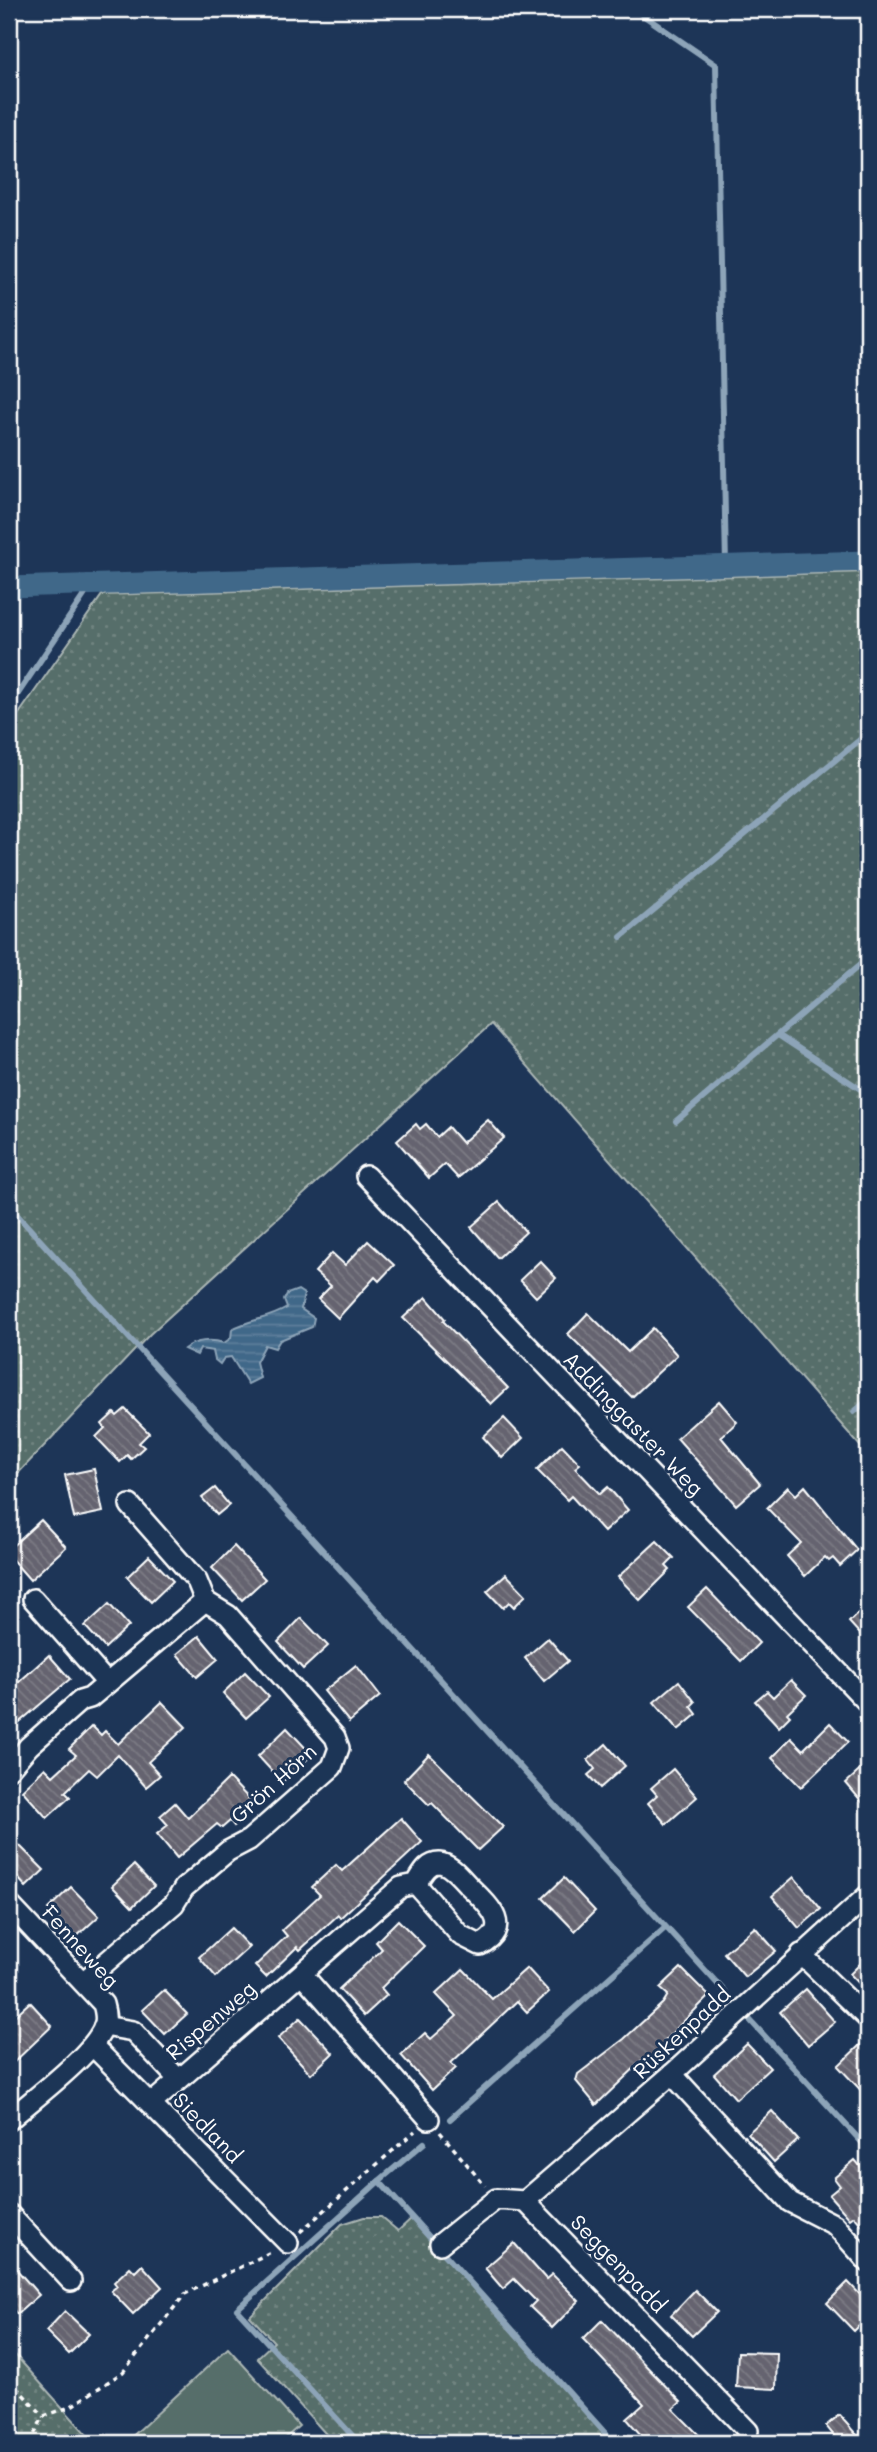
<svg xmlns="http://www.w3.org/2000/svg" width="877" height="2452" font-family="Mali,sans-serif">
<defs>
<pattern id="grass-dots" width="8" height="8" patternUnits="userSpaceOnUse" patternTransform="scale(1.75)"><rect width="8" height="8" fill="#576e6a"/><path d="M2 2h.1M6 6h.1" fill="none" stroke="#708480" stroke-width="1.8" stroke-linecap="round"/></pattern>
<pattern id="water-rules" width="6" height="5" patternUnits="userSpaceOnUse" patternTransform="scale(1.75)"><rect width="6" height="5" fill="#416889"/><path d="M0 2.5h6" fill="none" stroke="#5e7f9b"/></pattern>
<pattern id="building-back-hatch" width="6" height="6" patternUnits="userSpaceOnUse" patternTransform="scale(1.75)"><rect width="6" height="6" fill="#65646f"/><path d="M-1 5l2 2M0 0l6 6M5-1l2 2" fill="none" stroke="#7c7b85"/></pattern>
</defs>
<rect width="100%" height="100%" fill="#1d3557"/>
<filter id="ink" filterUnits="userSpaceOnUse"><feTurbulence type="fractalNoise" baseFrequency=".0143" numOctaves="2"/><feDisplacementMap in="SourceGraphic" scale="14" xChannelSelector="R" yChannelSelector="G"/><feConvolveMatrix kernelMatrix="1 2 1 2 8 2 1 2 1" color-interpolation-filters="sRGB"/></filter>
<g filter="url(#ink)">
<g fill="url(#grass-dots)" stroke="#abb6b4" stroke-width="2">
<path d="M868,572V1455L491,1024L150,1334L9,1483V728L102,595Z"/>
<path d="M364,2217H381L398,2231L412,2218L614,2443H334L257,2358L274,2342L250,2316L342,2224Z"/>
<path d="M9,2348L89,2437L81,2443H9Z"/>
</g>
<path fill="#576e6a" stroke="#abb6b4" stroke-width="2" d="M228,2348L299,2426L280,2443H125Z"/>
<path fill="url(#water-rules)" stroke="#8da4b8" stroke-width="2" d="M298,1290L304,1294L301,1309L314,1318L312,1327L280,1340L275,1348L265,1345L256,1362L260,1378L248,1384L231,1357L224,1358L220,1364L215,1360L213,1351L200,1349L197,1355L184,1349C195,1340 211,1339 224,1343L231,1338L232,1329C250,1319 267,1320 287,1308L284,1300L287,1294Z"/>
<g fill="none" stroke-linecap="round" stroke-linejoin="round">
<g stroke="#8da4b8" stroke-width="6">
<path d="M634,9L716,65L726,566"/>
<path d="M9,707L91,585"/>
<path d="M621,937L868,733"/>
<path d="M778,1035L868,1094"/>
<path d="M676,1121L868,958"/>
<path d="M9,1206L726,1993"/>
<path d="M854,1412L868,1400"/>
<path d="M749,2019L868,2149"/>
<path d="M450,2119L665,1928"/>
<path d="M424,2143L379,2181L614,2443"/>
<path d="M359,2443L237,2309L379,2181"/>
</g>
<path stroke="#416889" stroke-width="21" d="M9,587L868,561"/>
</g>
<g fill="url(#building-back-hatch)" stroke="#fff" stroke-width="2">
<path d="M488,1120L504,1138L458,1178L445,1164L429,1178L397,1141L416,1124L420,1129L426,1124L437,1137L448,1127L462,1143Z"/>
<path d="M499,1202L526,1232L498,1258L471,1227Z"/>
<path d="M368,1241L394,1265L379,1281L375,1277L338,1318L318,1299L331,1286L315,1272L332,1253L345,1265Z"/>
<path d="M540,1261L556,1278L536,1297L520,1280Z"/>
<path d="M426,1297L445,1319L443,1321L508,1388L491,1404L403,1318Z"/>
<path d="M588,1313L628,1352L653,1328L677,1355L632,1397L568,1334Z"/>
<path d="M719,1401L737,1422L721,1437L760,1484L736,1505L677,1438Z"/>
<path d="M125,1409L149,1433L139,1443L144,1447L131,1459L127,1455L120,1462L96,1437L105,1428L102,1424L114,1413L117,1416Z"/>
<path d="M504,1418L523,1438L502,1458L483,1437Z"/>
<path d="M562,1445L580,1464L575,1468L600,1494L608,1487L628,1510L604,1532L571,1496L567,1500L537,1470Z"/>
<path d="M94,1469L103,1512L74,1518L65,1475Z"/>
<path d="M805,1486L857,1550L840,1566L833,1558L829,1561L825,1557L805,1576L787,1556L801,1543L767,1508L788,1487L796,1495Z"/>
<path d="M215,1488L229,1505L217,1515L202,1498Z"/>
<path d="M41,1520L66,1547L30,1580L9,1556V1549Z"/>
<path d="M657,1541L674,1558L666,1566L670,1570L640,1600L618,1577Z"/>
<path d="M234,1546L265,1579L242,1600L212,1568Z"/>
<path d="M149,1556L173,1581L151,1602L127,1577Z"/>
<path d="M506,1574L526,1595L514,1607L509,1602L503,1608L487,1591Z"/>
<path d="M707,1589L759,1643L741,1661L688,1607Z"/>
<path d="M109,1604L129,1626L105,1648L85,1626Z"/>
<path d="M868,1604V1643L849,1622Z"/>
<path d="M301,1618L328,1646L303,1669L278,1642Z"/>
<path d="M199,1636L218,1659L197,1677L177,1654Z"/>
<path d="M548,1638L568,1661L544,1681L525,1658Z"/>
<path d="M49,1655L70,1679L9,1731V1691Z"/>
<path d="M356,1665L380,1696L349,1722L324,1691Z"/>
<path d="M245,1672L269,1697L246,1718L223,1693Z"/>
<path d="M791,1680L806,1695L787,1713L790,1716L779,1727L755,1701L767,1691L773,1697Z"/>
<path d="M679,1681L695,1702L691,1706L697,1714L678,1730L654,1702Z"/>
<path d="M162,1702L186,1727L148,1762L160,1775L146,1787L118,1755L97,1776L89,1769L65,1792L70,1797L47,1818L22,1790L45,1768L53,1776L76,1755L69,1749L92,1726L101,1735L105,1731L118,1744Z"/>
<path d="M830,1723L848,1742L801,1787L772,1758L791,1738L803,1750Z"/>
<path d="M287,1728L312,1755L282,1782L258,1756Z"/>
<path d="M606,1744L625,1766L600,1788L588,1775L595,1769L588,1760Z"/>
<path d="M429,1754L503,1827L478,1850L432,1803L429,1805L404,1780Z"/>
<path d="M868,1763V1809L846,1783Z"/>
<path d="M673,1769L697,1797L666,1824L648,1803L657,1795L651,1788Z"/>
<path d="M229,1778L253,1803L244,1811L246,1814L234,1826L230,1821L222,1828L217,1824L177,1858L157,1834L168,1825L160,1816L175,1803L188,1818Z"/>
<path d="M401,1818L422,1842L340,1918L338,1915L300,1950L297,1947L266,1977L255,1966L287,1936L282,1930L320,1895L312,1887L336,1865L342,1871Z"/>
<path d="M19,1845L44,1870L26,1887L9,1868V1855Z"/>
<path d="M134,1865L154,1886L132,1907L112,1886Z"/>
<path d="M794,1877L821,1909L799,1928L772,1896Z"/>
<path d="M564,1878L595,1911L575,1931L543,1898Z"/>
<path d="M71,1887L99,1916L75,1938L48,1909Z"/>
<path d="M398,1920L424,1946L381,1988L387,1995L364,2016L339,1989L382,1949L376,1942Z"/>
<path d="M755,1927L776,1951L745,1977L724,1953Z"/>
<path d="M231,1928L249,1947L216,1977L199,1957Z"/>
<path d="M868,1956V1993L850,1974Z"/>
<path d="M527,1968L549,1992L527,2012L517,2001L451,2063L456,2068L432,2090L401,2055L425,2033L431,2039L457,2016L436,1994L463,1969L492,1999Z"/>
<path d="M681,1968L709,1996L664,2041L668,2046L647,2065L643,2060L596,2105L576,2081L578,2074L624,2039L663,2003L668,1995L660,1988Z"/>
<path d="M806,1989L835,2022L808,2045L780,2012Z"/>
<path d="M164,1990L187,2014L165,2034L142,2010Z"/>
<path d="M30,2002L52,2026L9,2067V2021Z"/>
<path d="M300,2018L333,2053L311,2074L278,2038Z"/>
<path d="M747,2044L770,2068L736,2099L714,2074Z"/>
<path d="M861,2044L868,2053V2098L838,2066Z"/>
<path d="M772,2111L798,2140L774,2162L748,2133Z"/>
<path d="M855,2160L868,2175V2232L854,2216L850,2219L829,2195L840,2186L834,2178Z"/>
<path d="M514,2243L546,2279L552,2274L579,2301L552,2328L530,2307L536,2301L514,2279L503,2289L485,2268Z"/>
<path d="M142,2265L162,2287L133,2314L111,2291L117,2286L114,2282L130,2267L135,2272Z"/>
<path d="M17,2270L39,2295L17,2314L9,2304V2277Z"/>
<path d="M848,2282L868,2303V2317L854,2331L827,2303Z"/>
<path d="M695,2290L717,2312L692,2336L671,2315Z"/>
<path d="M65,2311L89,2334L69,2354L46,2331Z"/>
<path d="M602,2320L681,2402L673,2409L707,2443H648L627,2419L644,2404L583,2339Z"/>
<path d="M738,2352L777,2353L776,2389L736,2387Z"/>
<path d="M839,2415L864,2443H840L826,2426Z"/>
</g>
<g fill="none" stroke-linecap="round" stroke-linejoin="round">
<g stroke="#fff" stroke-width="24">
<g id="minor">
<path d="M366,1176L868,1703"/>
<path d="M130,1505L197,1581L205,1601"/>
<path d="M33,1599L107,1683"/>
<path d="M9,1769L29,1746L80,1701L90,1698L205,1601L228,1615L335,1737L339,1748L332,1767L249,1840L228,1851L184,1888L174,1904L83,1982"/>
<path d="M9,1904L103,2004C105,2011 107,2019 104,2026C94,2054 33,2099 9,2120"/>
<path d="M801,1954L868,2019"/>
<path d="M302,1974L429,2119"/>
<path d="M104,2026L133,2031L178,2079"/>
<path d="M93,2046L288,2243"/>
<path d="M672,2074L790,2202L835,2225L868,2262"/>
<path d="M151,2104L401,1887L416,1884C422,1875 427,1863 439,1863C451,1864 461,1878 469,1886C487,1904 515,1927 480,1945L460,1935L416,1884"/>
<path d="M525,2201L672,2074L868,1895"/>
<path d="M9,2214L71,2281"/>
<path d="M440,2244L496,2199L525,2201L748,2431"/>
</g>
</g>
<g stroke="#fff" stroke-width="3.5" stroke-dasharray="5 5" stroke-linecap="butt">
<path d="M440,2132L485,2186"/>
<path d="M300,2232L415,2131"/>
<path d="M9,2380L44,2416L70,2407L123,2372L185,2294L271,2252"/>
<path d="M30,2443L43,2417"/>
</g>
<use href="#minor" stroke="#1d3557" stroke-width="19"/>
</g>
</g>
<g text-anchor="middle" stroke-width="6" stroke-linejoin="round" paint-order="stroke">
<g font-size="21" fill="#fff" stroke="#1d3557">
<text transform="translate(633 1424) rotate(46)" y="7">Addinggaster Weg</text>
<text transform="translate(274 1784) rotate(-42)" y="7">Grön Hörn</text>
<text transform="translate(80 1947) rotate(48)" y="7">Fenneweg</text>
<text transform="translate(211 2021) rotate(-40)" y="7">Rispenweg</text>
<text transform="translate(682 2033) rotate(-43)" y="7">Rüskenpadd</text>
<text transform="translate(207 2128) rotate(46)" y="7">Siedland</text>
<text transform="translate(618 2264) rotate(46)" y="7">Seggenpadd</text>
</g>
</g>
<rect width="877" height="2452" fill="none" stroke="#1d3557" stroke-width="35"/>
<rect x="18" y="18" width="842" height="2417" fill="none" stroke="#fff" stroke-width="2.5" filter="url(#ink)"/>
</svg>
